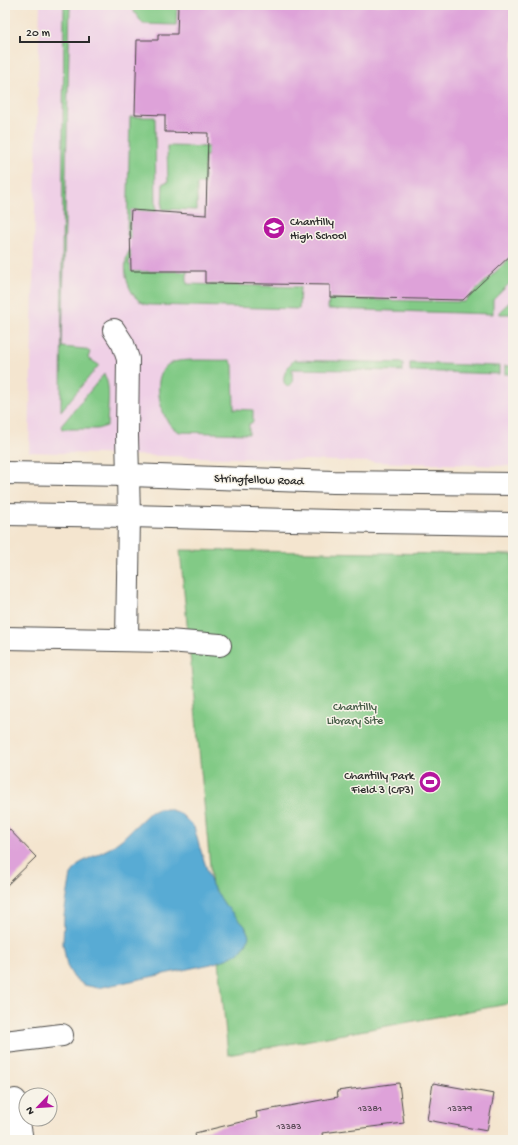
<svg xmlns="http://www.w3.org/2000/svg" width="518" height="1145" font-family="'Gochi Hand',sans-serif">
<rect width="100%" height="100%" fill="#f7f3e8"/>
<filter id="ink" filterUnits="userSpaceOnUse"><feTurbulence type="fractalNoise" baseFrequency=".025" numOctaves="2"/><feDisplacementMap in="SourceGraphic" scale="8" xChannelSelector="R" yChannelSelector="G"/><feConvolveMatrix kernelMatrix="1 2 1 2 8 2 1 2 1" color-interpolation-filters="sRGB"/></filter>
<filter id="wash" filterUnits="userSpaceOnUse"><feTurbulence type="fractalNoise" baseFrequency=".012" numOctaves="4" result="noise"/><feDisplacementMap in="SourceGraphic" scale="16" xChannelSelector="R" yChannelSelector="G"/><feGaussianBlur stdDeviation="0.9" result="paint"/><feColorMatrix in="noise" values="0 0 0 0 0 0 0 0 0 0 0 0 0 0 0 0 0 1.4 0 .05"/><feComposite in="paint" operator="in"/></filter>
<g filter="url(#wash)">
<rect width="100%" height="100%" fill="#f4e5cf"/>
<path fill="#efd0e6" d="M40,5H513V466L29,452Z"/>
<g fill="#82ca86" stroke="#567a58">
<path d="M64,5H70L62,347L85,349L90,352L88,358L99,365L61,411Z"/>
<path d="M134,5H177L176,25L143,24L134,12Z"/>
<path d="M130,117H155L156,212L131,210L130,225L159,241L130,239L127,234Z"/>
<path d="M167,146L214,147V155L205,156L204,184H197V210L162,209L163,183L168,182Z"/>
<path d="M130,250H146V255H131V261H129V265H131V271H182L183,256L187,257V284L300,287L299,309L153,305C150,305 146,305 143,303C127,296 120,264 130,250Z"/>
<path d="M513,255V280L493,300V314L328,309L329,299L464,302Z"/>
<path d="M513,299V314H500V311Z"/>
<path d="M230,360L233,365L234,409L253,410V422L249,424V434L180,432C175,430 171,427 168,422C159,409 151,371 171,363C181,358 216,361 230,360Z"/>
<path d="M294,360L403,363V371L292,369C292,376 295,385 287,387C279,379 287,367 294,360Z"/>
<path d="M410,363L499,366V374L410,371Z"/>
<rect x="505" y="366" width="8" height="8"/>
<path d="M104,374C112,386 107,411 107,426L97,429H62L61,426Z"/>
<path d="M180,550L513,555V1003L228,1055Z"/>
</g>
<path fill="#58abd4" stroke="#426b80" d="M158,809H169L181,814L194,827L199,845L212,885L225,905L245,926L249,936L246,945L241,951L229,958L211,964L98,988L84,985L74,978L67,966L63,944L64,915L71,874L80,863L110,848L122,839L149,813Z"/>
<g id="blocks">
<g fill="#dea2d9">
<path d="M178,5H513V253L463,300L330,297V285L205,283V271H131L130,225L131,210L206,215L208,133L165,132V115L135,114L137,40H158V34H177Z"/>
<path d="M5,825L36,857L5,887Z"/>
<path d="M399,1083L404,1123L322,1133L323,1140H196L195,1133L257,1118L256,1112L338,1097L337,1091Z"/>
<path d="M433,1083L494,1094L487,1131L427,1120Z"/>
</g>
</g>
</g>
<g filter="url(#ink)">
<use href="#blocks" fill-opacity="0" stroke="#494744" stroke-width="1"/>
<g fill="none" stroke-linecap="round" stroke-linejoin="round">
<g stroke="#494744" stroke-width="24">
<g id="minor">
<path d="M114,330L123,344L128,359L127,436L129,516L127,640"/>
<path d="M5,638L168,641L220,645"/>
<path d="M5,1042L62,1035"/>
<path d="M15,1100L22,1140"/>
</g>
</g>
<g stroke="#494744" stroke-width="24">
<g id="major">
<path d="M5,473L129,475L333,482L513,484"/>
<path d="M5,514L129,516L377,522L513,524"/>
</g>
</g>
<use href="#minor" stroke="#fff" stroke-width="22"/>
<use href="#major" stroke="#fff" stroke-width="22"/>
</g>
</g>
<defs>
<g id="school-disc" transform="scale(1.15)"><circle r="9.5" fill="#b5179e" stroke="#f7f3e8"/><path d="M0-5L7-2L0 1L-7-2ZM-4 1L0 2.5L4 1V4Q0 6-4 4Z" fill="#fff"/></g>
<g id="stadium-disc" transform="scale(1.15)"><circle r="9.5" fill="#b5179e" stroke="#f7f3e8"/><path d="M0-5a6.5 5 0 1 0 0 10a6.5 5 0 1 0 0-10ZM-3.5-1.8h7v3.6h-7Z" fill="#fff"/></g>
</defs>
<g fill-rule="evenodd">
<use href="#school-disc" x="274" y="228"/>
<use href="#stadium-disc" x="430" y="782"/>
</g>
<g text-anchor="middle" stroke-width="3" stroke-linejoin="round" paint-order="stroke">
<g font-size="10" fill="#584956">
<text x="370" y="1111">13381</text>
<text x="460" y="1111">13379</text>
<text x="289" y="1129">13383</text>
</g>
<g font-size="12" fill="#2b2b2b" stroke="#f7f3e8" text-anchor="start">
<text x="290" y="225">Chantilly<tspan x="290" dy="14">High School</tspan></text>
<text x="414" y="779" text-anchor="end">Chantilly Park<tspan x="414" dy="14">Field 3 (CP3)</tspan></text>
</g>
<g font-size="12" fill="#2b2b2b" stroke="#f7f3e8">
<text transform="translate(259 479) rotate(2)" y="4">Stringfellow Road</text>
</g>
<g font-size="12" fill="#455b46" stroke="#f7f3e8">
<text x="355" y="710">Chantilly<tspan x="355" dy="14">Library Site</tspan></text>
</g>
</g>
<rect width="518" height="1145" fill="none" stroke="#f7f3e8" stroke-width="20"/>
<g transform="translate(38 1107) rotate(245)"><circle r="19" fill="#f7f3e8" stroke="#a5a39c"/>
<path d="M0-3L7 15L0 10L-7 15Z" fill="#b5179e"/>
<text y="-6" font-size="11" font-weight="bold" text-anchor="middle" fill="#2b2b2b">N</text>
</g>
<path d="M20 36v6h69v-6" fill="none" stroke="#2b2b2b" stroke-width="2"/>
<text x="26" y="36" font-size="12" fill="#2b2b2b" stroke="#f7f3e8" stroke-width="3" paint-order="stroke">20 m</text>
</svg>
